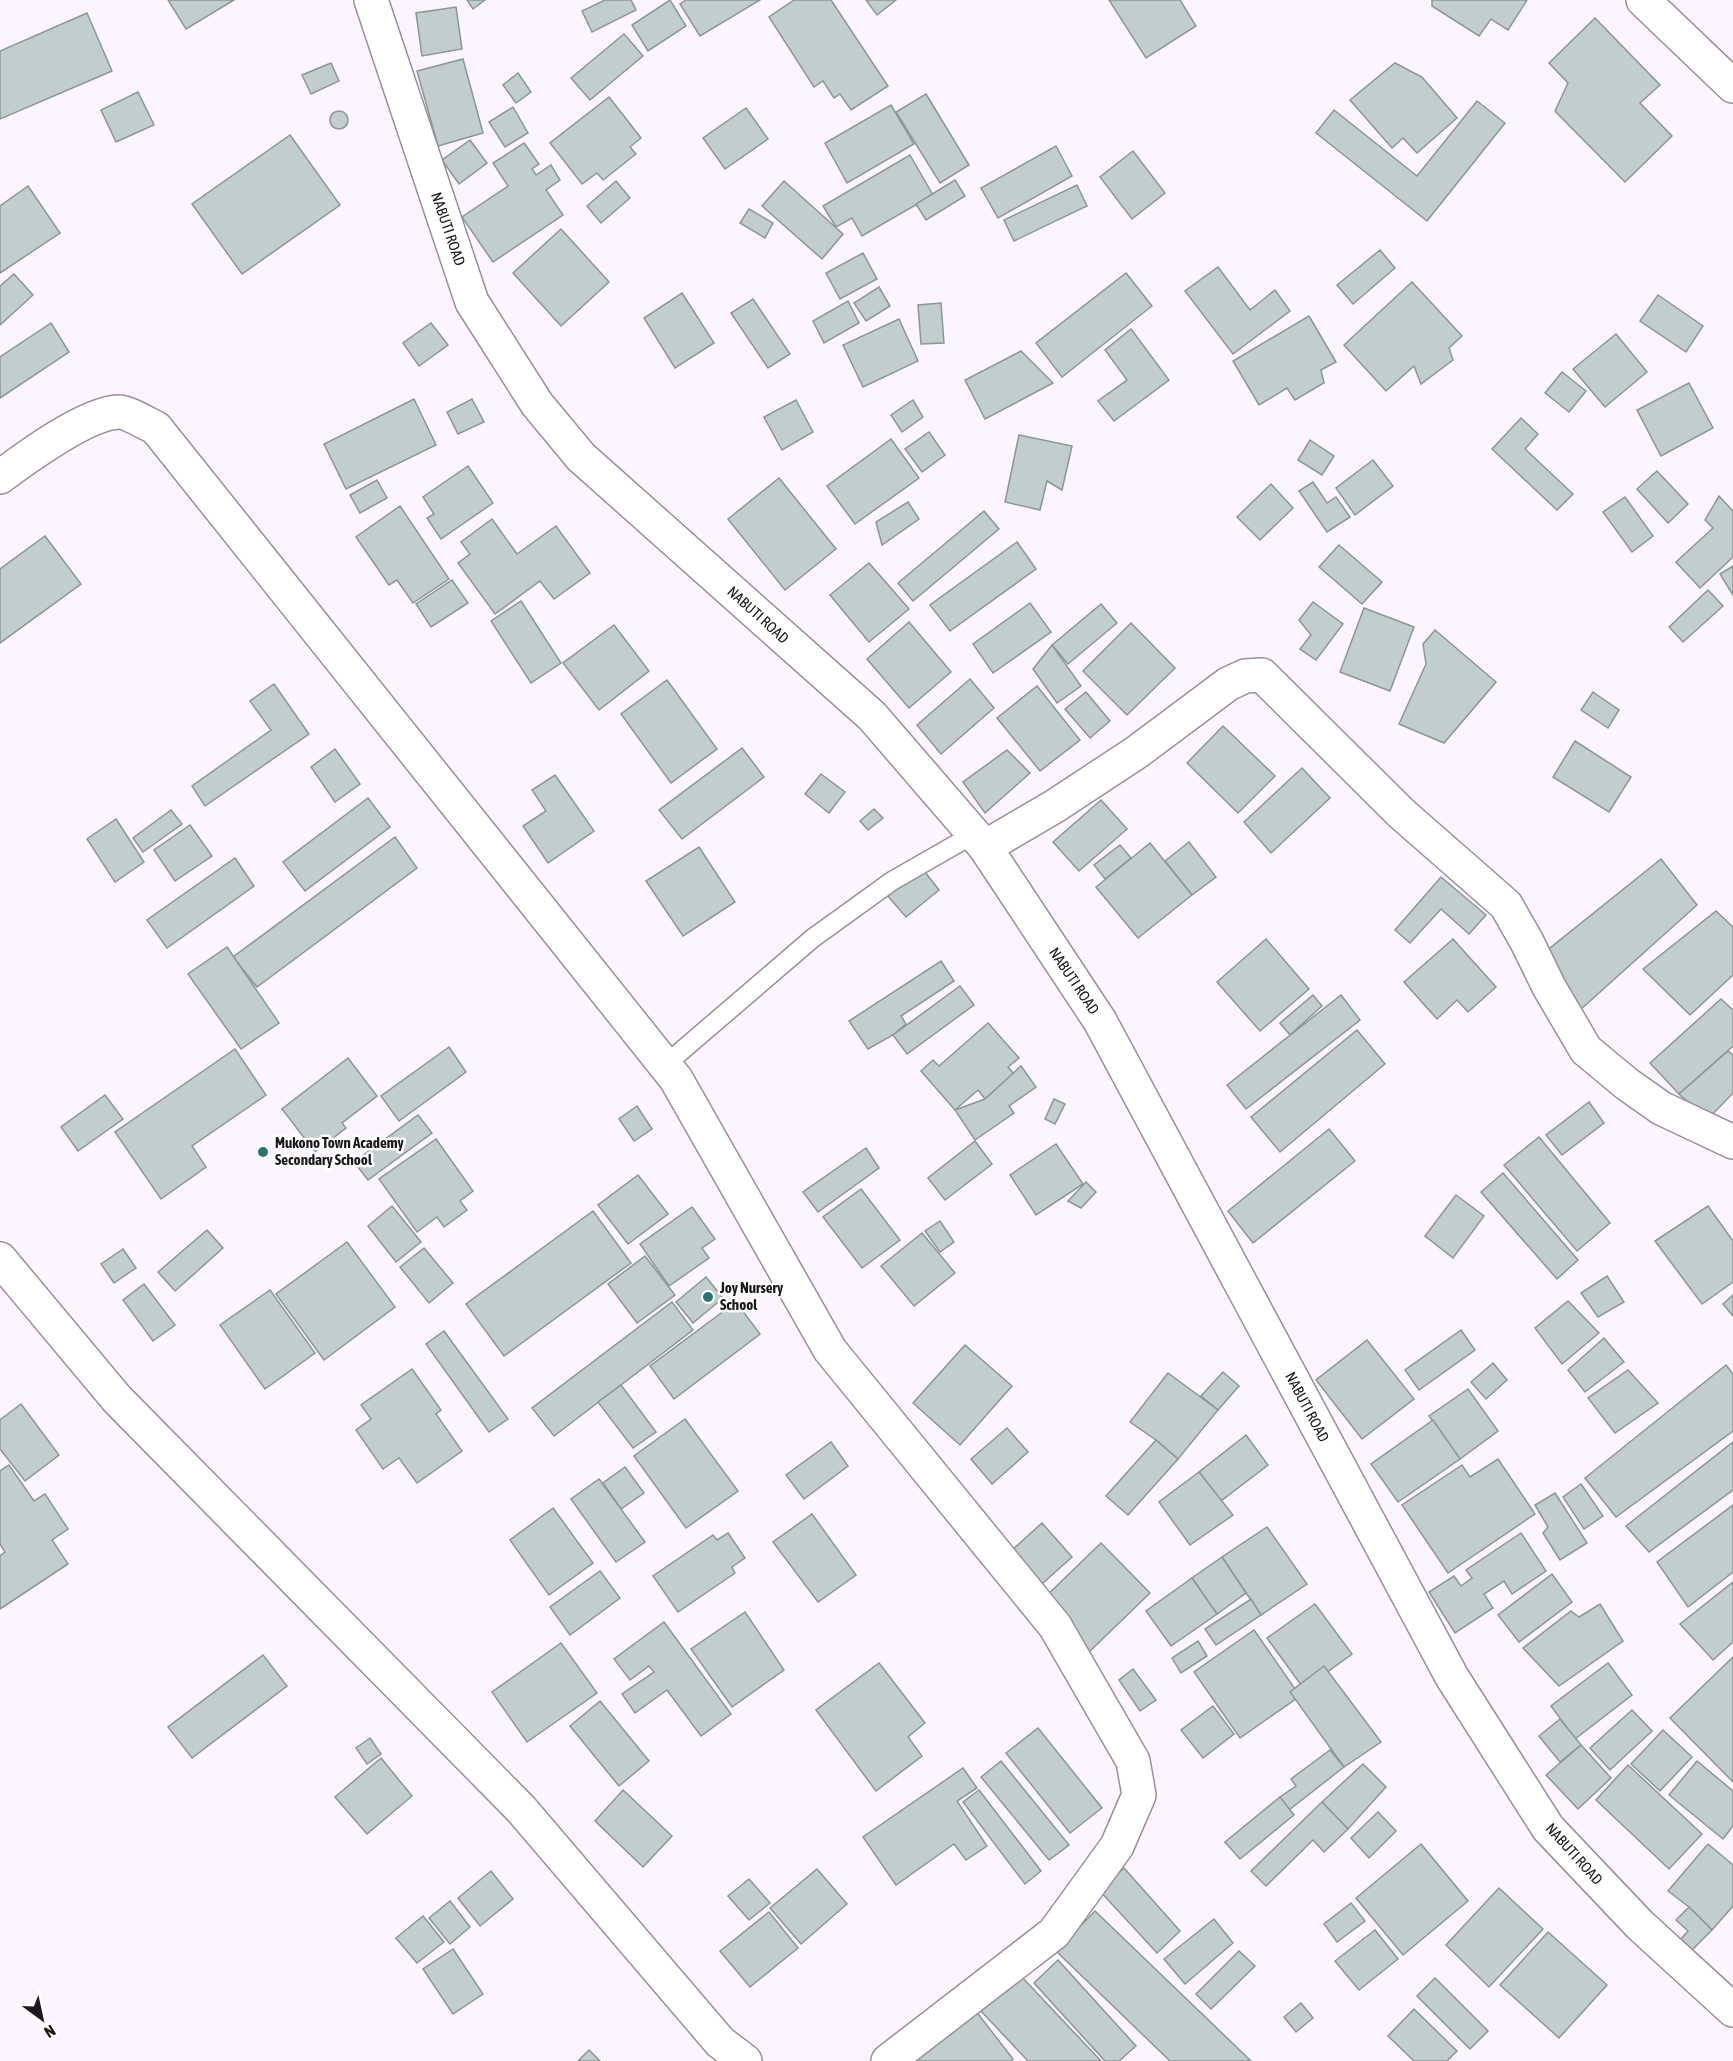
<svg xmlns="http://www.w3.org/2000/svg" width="1733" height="2061" font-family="'Asap Condensed',sans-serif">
<rect width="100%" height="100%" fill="#fcf5ff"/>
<g fill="#c1cecd" stroke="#8a9795" stroke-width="1.5">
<path d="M168,0H234L186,29Z"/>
<path d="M467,0H485L473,9Z"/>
<path d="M605,0H631L636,10L592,32L582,11Z"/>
<path d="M670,0L686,26L648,51L632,25Z"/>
<path d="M686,0H760L700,36L680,4Z"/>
<path d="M794,0H831L888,86L851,110L840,94L834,98L823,81L814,87L769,17Z"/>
<path d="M866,0H896L877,15Z"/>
<path d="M1109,0H1180L1196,26L1146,58Z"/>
<path d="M1432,0H1527L1508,30L1491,19L1479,36L1432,6Z"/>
<path d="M456,7L462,49L422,56L416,13Z"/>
<path d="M87,13L112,71L0,119V51Z"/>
<path d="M1595,18L1660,85L1640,103L1672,136L1625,182L1555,111L1568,83L1549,63Z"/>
<path d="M624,34L643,56L590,100L571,78Z"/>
<path d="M463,59L483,133L438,146L417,71Z"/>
<path d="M331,63L339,81L311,94L302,75Z"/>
<path d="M1395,63L1422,77L1457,118L1417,153L1403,138L1392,148L1350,100Z"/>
<path d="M518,73L531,92L516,103L503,85Z"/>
<path d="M138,92L154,125L116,142L101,110Z"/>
<path d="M926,94L969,165L940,183L896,112Z"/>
<path d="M609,97L641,138L630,147L636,154L603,180L597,173L582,184L550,143Z"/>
<path d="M1477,101L1505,123L1427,221L1316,133L1334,110L1417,176Z"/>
<path d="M891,105L914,144L847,183L825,143Z"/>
<path d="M513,107L528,133L505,147L489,122Z"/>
<path d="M746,108L768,139L725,169L703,138Z"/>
<circle cx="339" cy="120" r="9"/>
<path d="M290,135L340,205L242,274L192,204Z"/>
<path d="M470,140L487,163L459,184L442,160Z"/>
<path d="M524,143L539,164L532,169L536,175L551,165L560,180L546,190L563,215L493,262L462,217L508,186L493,163Z"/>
<path d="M1056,146L1072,176L998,218L981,188Z"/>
<path d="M1133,151L1165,193L1132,219L1100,177Z"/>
<path d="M910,155L933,195L862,236L852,218L836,227L823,206Z"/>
<path d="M955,180L965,196L926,220L916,204Z"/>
<path d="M616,181L630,198L601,223L587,206Z"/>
<path d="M784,181L843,234L822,259L762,206Z"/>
<path d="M1077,185L1087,206L1014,241L1004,220Z"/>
<path d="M28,186L60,233L0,273V206Z"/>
<path d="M749,209L773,223L765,238L740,223Z"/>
<path d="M561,229L609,282L561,326L513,273Z"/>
<path d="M1380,250L1395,268L1353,304L1337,285Z"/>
<path d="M863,253L877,279L840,299L826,273Z"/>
<path d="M1218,267L1250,310L1275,290L1290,311L1233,354L1185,291Z"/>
<path d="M1126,273L1152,306L1062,377L1036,343Z"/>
<path d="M14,274L33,295L0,325V286Z"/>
<path d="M1412,282L1462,336L1449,348L1453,360L1421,384L1414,366L1386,391L1344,345Z"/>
<path d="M879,287L890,306L866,321L854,303Z"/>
<path d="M682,293L714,343L675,368L644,318Z"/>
<path d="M1658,295L1703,326L1686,352L1640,321Z"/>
<path d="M753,299L790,354L768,368L731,313Z"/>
<path d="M848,301L859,323L824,343L813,321Z"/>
<path d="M941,303L944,343L921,344L918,305Z"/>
<path d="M1309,316L1336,362L1321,370L1324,383L1295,400L1287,388L1259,405L1233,361Z"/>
<path d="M899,319L918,361L863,387L843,345Z"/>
<path d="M51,323L69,352L0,398V357Z"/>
<path d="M431,323L448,345L419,366L403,343Z"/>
<path d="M1131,329L1169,380L1114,421L1098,401L1127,380L1105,350Z"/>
<path d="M1616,334L1647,372L1605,407L1573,369Z"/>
<path d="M1021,351L1053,383L985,419L965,380Z"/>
<path d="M1562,372L1586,391L1569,412L1545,393Z"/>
<path d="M1689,383L1713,428L1661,456L1637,410Z"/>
<path d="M414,399L436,445L346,489L324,444Z"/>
<path d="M472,399L484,422L458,434L447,412Z"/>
<path d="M796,400L813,432L782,450L764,417Z"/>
<path d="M913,400L923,417L902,432L891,415Z"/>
<path d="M1521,418L1538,434L1525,449L1573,494L1557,510L1492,449Z"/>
<path d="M929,432L945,455L922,472L905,449Z"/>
<path d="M1019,435L1072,446L1062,490L1047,481L1040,510L1005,502Z"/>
<path d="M891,439L919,478L855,524L827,486Z"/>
<path d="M1310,440L1334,456L1322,475L1298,460Z"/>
<path d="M1373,460L1393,486L1355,515L1336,488Z"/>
<path d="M468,466L493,503L441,539L427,518L434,514L423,497Z"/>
<path d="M1657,471L1688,504L1668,523L1637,489Z"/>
<path d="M779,478L836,549L785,590L728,519Z"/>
<path d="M377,480L387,498L360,513L350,495Z"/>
<path d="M1313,482L1327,503L1336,497L1350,517L1327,532L1299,491Z"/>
<path d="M1271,484L1293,508L1260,540L1237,517Z"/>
<path d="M1719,496L1733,511V557L1700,588L1676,562L1713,528L1705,520Z"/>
<path d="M1625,497L1653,536L1632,552L1603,512Z"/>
<path d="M908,502L919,519L882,545L876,522Z"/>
<path d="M400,506L449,579L413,603L397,580L389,585L356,537Z"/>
<path d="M984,511L999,529L913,601L898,583Z"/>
<path d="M492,519L517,554L556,526L590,573L554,599L540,581L495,614L458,563L470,554L461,542Z"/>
<path d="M45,536L81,584L0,643V569Z"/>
<path d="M1017,542L1036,569L950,631L930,605Z"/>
<path d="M1339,545L1382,582L1362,604L1319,567Z"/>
<path d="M869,563L909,609L869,642L830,595Z"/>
<path d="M1733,566V595L1720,574Z"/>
<path d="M452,580L468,603L431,627L416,604Z"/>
<path d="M1708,590L1723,606L1683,642L1669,627Z"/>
<path d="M521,601L561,663L531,683L491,621Z"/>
<path d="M1313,602L1343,624L1316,660L1300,649L1311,635L1299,620Z"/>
<path d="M1030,603L1051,632L993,673L973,644Z"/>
<path d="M1101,604L1117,623L1068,664L1052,645Z"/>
<path d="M1364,608L1414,627L1390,691L1340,672Z"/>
<path d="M909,622L951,672L909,708L867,659Z"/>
<path d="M1131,623L1175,668L1127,715L1083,671Z"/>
<path d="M614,625L649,671L599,710L563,663Z"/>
<path d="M1435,630L1496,682L1444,743L1399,724L1426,664L1423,644Z"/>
<path d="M1052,645L1081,686L1057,703L1033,669Z"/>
<path d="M970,679L994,708L941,754L917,725Z"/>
<path d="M667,680L717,749L671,783L621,714Z"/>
<path d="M274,684L309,734L205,806L192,786L271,730L250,701Z"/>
<path d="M1037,686L1080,740L1040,771L997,718Z"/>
<path d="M1086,692L1110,721L1090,738L1065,709Z"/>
<path d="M1593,692L1619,710L1608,728L1581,710Z"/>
<path d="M1223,726L1275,776L1238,813L1187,763Z"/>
<path d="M1575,741L1631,777L1609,812L1553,777Z"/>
<path d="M742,748L764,777L682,839L659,810Z"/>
<path d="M335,749L360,784L335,802L311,767Z"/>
<path d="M1007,750L1030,773L985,813L963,782Z"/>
<path d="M1302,768L1330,798L1271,853L1244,822Z"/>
<path d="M821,774L845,792L829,813L805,794Z"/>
<path d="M555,775L594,831L548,863L523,826L546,811L532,790Z"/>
<path d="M368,798L390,827L305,891L283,862Z"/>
<path d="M1101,800L1127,829L1079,871L1053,842Z"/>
<path d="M874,809L883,818L868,830L860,821Z"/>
<path d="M171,810L182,824L143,852L133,838Z"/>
<path d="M116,819L144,862L115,882L87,839Z"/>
<path d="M190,825L212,856L175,881L154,850Z"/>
<path d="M395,837L417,868L257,987L233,957Z"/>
<path d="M1189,842L1216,877L1192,895L1165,861Z"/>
<path d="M1150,843L1192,895L1138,938L1096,887Z"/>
<path d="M1120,845L1131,858L1105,879L1094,865Z"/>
<path d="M699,847L735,902L683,936L646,881Z"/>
<path d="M235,858L254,886L167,948L147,920Z"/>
<path d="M1661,859L1697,905L1581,1009L1545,952Z"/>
<path d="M921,867L939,890L906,917L887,895Z"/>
<path d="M1441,877L1486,915L1469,934L1441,909L1410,943L1395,930Z"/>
<path d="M1716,911L1733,927V975L1690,1015L1643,969Z"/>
<path d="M1266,939L1309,989L1260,1031L1217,982Z"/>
<path d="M1453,939L1496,987L1468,1012L1457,1000L1437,1019L1404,982Z"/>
<path d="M227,947L279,1023L241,1049L188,974Z"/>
<path d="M941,961L954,981L901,1016L906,1024L893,1035L868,1049L849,1021Z"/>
<path d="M960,986L974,1005L907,1054L893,1035Z"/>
<path d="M1313,995L1322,1006L1290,1035L1280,1023Z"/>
<path d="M1341,995L1360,1020L1246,1109L1227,1085Z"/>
<path d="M1721,999L1733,1010V1046L1679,1094L1650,1063Z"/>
<path d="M988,1023L1019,1058L1008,1067L1014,1074L985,1099L978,1090L955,1110L921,1071L933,1060L939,1066Z"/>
<path d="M1357,1030L1385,1064L1280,1152L1251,1117Z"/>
<path d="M449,1047L466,1072L399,1121L381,1096Z"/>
<path d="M235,1049L266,1095L192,1146L206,1167L161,1199L115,1132Z"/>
<path d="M1728,1051L1733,1055V1093L1707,1120L1679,1094Z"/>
<path d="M348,1058L377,1096L342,1123L346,1128L315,1152L282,1109Z"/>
<path d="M1021,1066L1036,1087L1009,1106L1014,1113L975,1140L955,1110L985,1099Z"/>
<path d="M105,1095L123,1119L78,1151L61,1127Z"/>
<path d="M1054,1099L1065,1104L1055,1124L1045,1119Z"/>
<path d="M1589,1102L1604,1123L1562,1155L1546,1135Z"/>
<path d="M637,1106L652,1129L634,1141L619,1119Z"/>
<path d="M418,1115L432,1133L368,1180L354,1162Z"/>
<path d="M1329,1129L1355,1161L1253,1243L1228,1211Z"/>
<path d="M1539,1137L1610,1223L1577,1251L1504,1165Z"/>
<path d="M436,1139L473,1191L460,1201L467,1210L444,1227L437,1217L417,1232L379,1179Z"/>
<path d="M975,1141L992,1164L945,1200L928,1178Z"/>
<path d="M1056,1144L1083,1184L1036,1215L1010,1175Z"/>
<path d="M866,1148L879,1168L818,1212L803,1192Z"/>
<path d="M1503,1173L1578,1260L1557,1279L1481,1192Z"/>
<path d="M638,1175L668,1214L628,1244L598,1205Z"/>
<path d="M1086,1182L1096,1192L1081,1208L1068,1201Z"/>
<path d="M861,1189L900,1240L862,1268L823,1217Z"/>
<path d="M1456,1195L1484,1216L1453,1258L1425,1236Z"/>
<path d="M392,1206L421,1242L396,1262L368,1226Z"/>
<path d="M1708,1206L1733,1241V1282L1702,1304L1655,1241Z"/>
<path d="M692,1207L715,1239L702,1248L709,1258L669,1286L640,1244Z"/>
<path d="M593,1211L631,1263L504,1356L466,1304Z"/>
<path d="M940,1221L954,1242L940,1252L925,1231Z"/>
<path d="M207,1230L223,1248L175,1291L158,1272Z"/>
<path d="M922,1233L955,1273L914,1306L881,1266Z"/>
<path d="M347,1242L395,1307L324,1360L276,1294Z"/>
<path d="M424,1248L453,1283L429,1303L400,1267Z"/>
<path d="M123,1249L136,1268L114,1283L101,1264Z"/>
<path d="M645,1256L675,1295L637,1323L608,1284Z"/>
<path d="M1607,1276L1624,1302L1598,1317L1581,1293Z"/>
<path d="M706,1277L723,1298L693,1323L676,1302Z"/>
<path d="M144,1284L175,1325L153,1341L123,1300Z"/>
<path d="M270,1290L315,1353L265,1389L220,1325Z"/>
<path d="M1733,1295V1316L1723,1304Z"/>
<path d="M1568,1301L1599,1333L1562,1364L1535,1328Z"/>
<path d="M672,1302L693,1330L554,1436L532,1408Z"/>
<path d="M736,1302L760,1334L674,1399L650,1366Z"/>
<path d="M1461,1330L1475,1350L1419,1390L1405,1370Z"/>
<path d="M444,1331L508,1419L489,1432L426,1344Z"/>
<path d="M1604,1338L1624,1362L1585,1392L1568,1370Z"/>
<path d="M1367,1340L1414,1399L1362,1439L1316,1380Z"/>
<path d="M965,1345L1012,1386L960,1445L913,1403Z"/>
<path d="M1493,1363L1507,1380L1486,1399L1471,1382Z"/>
<path d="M1726,1365L1733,1374V1431L1616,1517L1585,1478Z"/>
<path d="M412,1369L441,1410L436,1414L462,1451L417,1483L399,1458L383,1469L356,1430L371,1419L361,1405Z"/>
<path d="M1628,1370L1658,1403L1615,1433L1588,1398Z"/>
<path d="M1223,1372L1239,1386L1218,1410L1201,1396Z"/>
<path d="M1168,1373L1218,1410L1178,1459L1156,1440L1130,1422Z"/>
<path d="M621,1385L656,1432L633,1448L598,1402Z"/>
<path d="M1468,1389L1498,1431L1460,1459L1429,1416Z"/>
<path d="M21,1404L59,1455L25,1481L0,1449V1420Z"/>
<path d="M685,1419L738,1491L686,1528L634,1456Z"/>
<path d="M1433,1420L1460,1459L1398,1502L1371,1464Z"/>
<path d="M1007,1428L1028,1452L992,1484L971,1459Z"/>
<path d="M1246,1435L1268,1465L1221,1501L1199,1472Z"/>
<path d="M1156,1440L1178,1459L1128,1515L1106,1496Z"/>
<path d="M831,1442L848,1466L804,1499L786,1475Z"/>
<path d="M1733,1442V1490L1649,1552L1626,1526Z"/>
<path d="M1498,1459L1535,1514L1448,1573L1402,1505L1462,1465L1470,1477Z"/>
<path d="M9,1465L34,1501L45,1494L68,1529L52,1540L68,1564L0,1609V1556L5,1552L0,1544V1471Z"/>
<path d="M625,1467L644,1493L621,1509L603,1483Z"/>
<path d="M1199,1472L1233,1515L1190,1545L1159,1502Z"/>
<path d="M599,1479L645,1542L616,1562L571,1499Z"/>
<path d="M1581,1484L1603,1516L1584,1529L1563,1497Z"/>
<path d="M1555,1493L1587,1543L1560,1560L1543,1533L1548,1527L1535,1505Z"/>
<path d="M1733,1505V1572L1688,1607L1657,1562Z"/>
<path d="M553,1508L593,1563L549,1595L510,1540Z"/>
<path d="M812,1514L856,1575L818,1602L773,1542Z"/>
<path d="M1042,1523L1072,1557L1042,1584L1012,1550Z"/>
<path d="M1267,1527L1307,1584L1261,1615L1222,1557Z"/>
<path d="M728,1533L745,1558L732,1567L735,1573L678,1612L653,1576L713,1535L717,1540Z"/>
<path d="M1521,1533L1546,1571L1512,1594L1504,1581L1484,1594L1493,1608L1455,1633L1429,1592L1454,1576L1461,1586L1472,1578L1466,1570Z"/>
<path d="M1101,1543L1150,1593L1087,1654L1038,1604Z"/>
<path d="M1222,1557L1246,1593L1217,1614L1192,1578Z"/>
<path d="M600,1571L620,1598L570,1635L550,1607Z"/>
<path d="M1552,1574L1572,1602L1519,1642L1498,1615Z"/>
<path d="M1192,1578L1217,1614L1171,1646L1146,1611Z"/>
<path d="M1733,1582V1642L1713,1660L1680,1624Z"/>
<path d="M1251,1599L1261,1615L1216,1645L1205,1629Z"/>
<path d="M1315,1604L1352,1654L1304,1689L1267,1638Z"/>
<path d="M1600,1604L1623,1641L1559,1686L1523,1648L1571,1611L1579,1617Z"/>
<path d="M745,1612L784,1670L732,1707L691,1649Z"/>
<path d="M664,1622L731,1714L701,1736L667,1690L635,1713L622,1694L654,1672L649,1666L630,1680L614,1659Z"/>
<path d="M1254,1630L1300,1696L1240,1738L1194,1672Z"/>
<path d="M1198,1641L1207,1656L1181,1673L1172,1658Z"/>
<path d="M561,1643L597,1693L527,1742L492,1692Z"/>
<path d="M263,1655L287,1686L192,1758L168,1727Z"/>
<path d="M1733,1657V1782L1670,1718Z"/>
<path d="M879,1663L925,1723L908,1737L922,1756L876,1791L816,1710Z"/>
<path d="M1608,1663L1632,1695L1575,1739L1551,1706Z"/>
<path d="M1324,1666L1381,1742L1344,1767L1290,1692Z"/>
<path d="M1133,1669L1156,1700L1140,1711L1119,1680Z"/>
<path d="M600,1701L649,1761L619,1786L570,1726Z"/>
<path d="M1213,1706L1234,1734L1203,1758L1181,1730Z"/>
<path d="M1632,1710L1652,1731L1610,1770L1590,1748Z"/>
<path d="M1560,1719L1581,1745L1560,1762L1539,1736Z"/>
<path d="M1038,1728L1102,1808L1070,1833L1006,1753Z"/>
<path d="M1663,1730L1692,1757L1660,1791L1631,1764Z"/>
<path d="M370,1738L381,1754L367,1764L356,1748Z"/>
<path d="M1581,1745L1611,1778L1578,1809L1546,1775Z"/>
<path d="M1330,1750L1344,1767L1289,1810L1280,1797L1296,1786L1291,1779Z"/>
<path d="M381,1758L412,1796L367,1834L335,1797Z"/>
<path d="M1001,1761L1069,1845L1049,1860L981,1777Z"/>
<path d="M1697,1761L1733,1791V1826L1723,1839L1669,1795Z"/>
<path d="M1363,1764L1386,1787L1348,1829L1322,1802Z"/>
<path d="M1628,1765L1702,1834L1669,1869L1596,1800Z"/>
<path d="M963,1768L977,1788L957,1801L987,1846L966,1860L954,1844L896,1885L863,1837Z"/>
<path d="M623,1790L672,1836L643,1867L595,1821Z"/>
<path d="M979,1790L1041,1871L1025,1884L963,1802Z"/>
<path d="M1280,1797L1294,1815L1240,1859L1225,1842Z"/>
<path d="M1322,1802L1348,1829L1324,1852L1313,1840L1266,1886L1251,1871Z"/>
<path d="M1378,1812L1396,1831L1369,1858L1351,1838Z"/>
<path d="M1421,1844L1468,1901L1403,1955L1356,1898Z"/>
<path d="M1708,1844L1733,1865V1906L1712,1930L1689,1907L1668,1891Z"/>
<path d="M1124,1868L1180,1931L1157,1953L1099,1890Z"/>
<path d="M817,1869L847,1904L801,1944L770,1908Z"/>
<path d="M491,1871L513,1899L480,1926L458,1898Z"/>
<path d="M749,1879L770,1903L749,1920L728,1896Z"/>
<path d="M1499,1888L1543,1929L1489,1987L1446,1945Z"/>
<path d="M450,1901L470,1927L450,1944L429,1918Z"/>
<path d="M1351,1903L1365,1921L1337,1942L1324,1924Z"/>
<path d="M1689,1907L1712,1930L1692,1950L1681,1939L1688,1931L1676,1920Z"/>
<path d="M1095,1911L1251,2061H1170L1056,1951Z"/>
<path d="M769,1912L798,1948L750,1987L720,1951Z"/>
<path d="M423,1916L444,1942L417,1963L396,1938Z"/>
<path d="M1214,1919L1233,1943L1185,1984L1164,1959Z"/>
<path d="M1375,1930L1398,1959L1359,1990L1335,1961Z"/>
<path d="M1548,1932L1607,1985L1559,2038L1500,1985Z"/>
<path d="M453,1949L483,1994L453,2014L423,1969Z"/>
<path d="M1239,1951L1255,1966L1211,2009L1196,1994Z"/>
<path d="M1058,1960L1136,2046L1119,2061H1105L1034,1983Z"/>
<path d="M1020,1975L1101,2061H1028L981,2011Z"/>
<path d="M1435,1978L1488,2031L1470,2049L1417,1996Z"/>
<path d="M1301,2003L1313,2018L1296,2032L1284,2017Z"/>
<path d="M1414,2009L1457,2051L1447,2061H1414L1388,2036Z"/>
<path d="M975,2010L1013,2059L1011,2061H910Z"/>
<path d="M589,2050L600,2061H578Z"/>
</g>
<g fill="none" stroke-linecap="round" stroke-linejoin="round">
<g stroke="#979099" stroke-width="21">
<path id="service" d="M665,1065L813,938L892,881L974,834"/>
</g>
<g stroke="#979099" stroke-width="36">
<g id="minor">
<path d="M1643,0L1733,86"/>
<path d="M0,477C27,457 85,414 118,412C126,411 147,424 156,428L676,1079L830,1350L1055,1626L1133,1761L1139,1795L1117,1846L1054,1933L888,2061"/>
<path d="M985,847L1055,806L1137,752L1228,684L1245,676L1262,675L1401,813L1506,905L1527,942L1549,987L1586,1050L1627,1084L1661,1108L1733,1142"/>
<path d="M0,1259L117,1399L521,1809L720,2042L745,2061"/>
</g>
</g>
<g stroke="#979099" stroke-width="36">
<path id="tertiary" d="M371,0L472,302L537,404L581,457L872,716L985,847L1100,1021L1452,1677L1548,1828L1640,1925L1733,2010"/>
</g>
<use href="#service" stroke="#fff" stroke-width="18"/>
<use href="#minor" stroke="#fff" stroke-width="33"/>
<use href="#tertiary" stroke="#fff" stroke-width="33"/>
</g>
<g fill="#2b746d" stroke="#fff" stroke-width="2">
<circle cx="263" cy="1152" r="6"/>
<circle cx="708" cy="1297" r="6"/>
</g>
<g text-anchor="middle" stroke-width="5" stroke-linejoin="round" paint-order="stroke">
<g font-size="15" fill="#1b181c" stroke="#fff">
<text transform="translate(448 229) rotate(71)" y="5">NABUTI ROAD</text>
<text transform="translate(758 615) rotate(42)" y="5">NABUTI ROAD</text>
<text transform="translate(1074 981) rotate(56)" y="5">NABUTI ROAD</text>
<text transform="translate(1307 1407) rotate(62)" y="5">NABUTI ROAD</text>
<text transform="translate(1574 1854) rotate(48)" y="5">NABUTI ROAD</text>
</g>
<g font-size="15" font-weight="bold" fill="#1b181c" stroke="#fff" text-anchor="start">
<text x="275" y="1148">Mukono Town Academy<tspan x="275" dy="17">Secondary School</tspan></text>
<text x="720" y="1293">Joy Nursery<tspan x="720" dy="17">School</tspan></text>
</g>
</g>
<g transform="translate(42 2019) rotate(147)" stroke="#ffffff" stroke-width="4.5" paint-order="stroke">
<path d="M0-4.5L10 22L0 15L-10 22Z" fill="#1b181c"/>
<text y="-9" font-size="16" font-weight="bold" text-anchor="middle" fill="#1b181c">N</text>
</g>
</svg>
